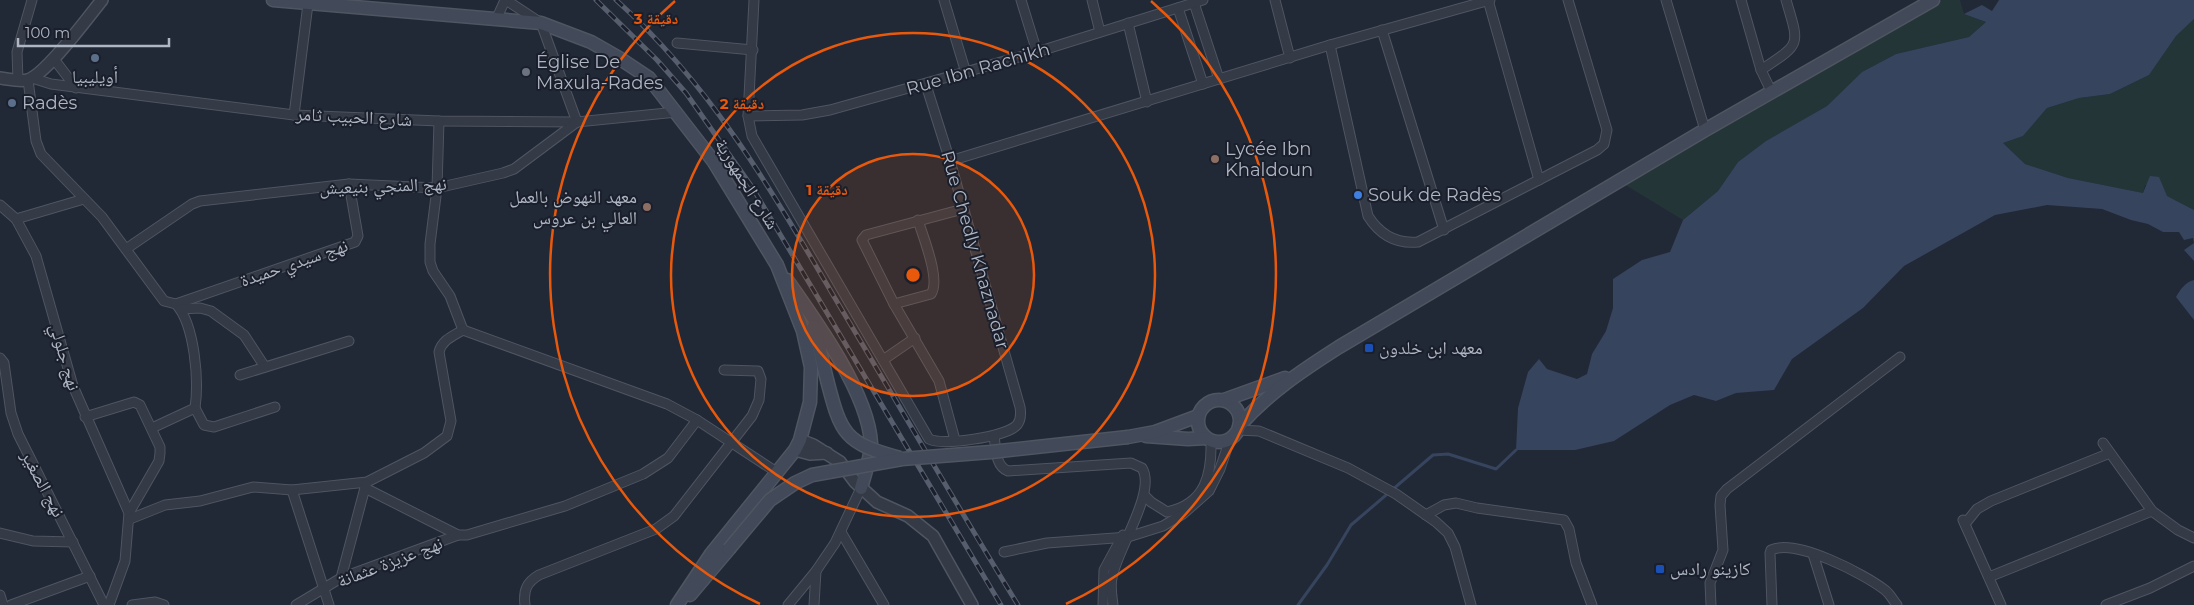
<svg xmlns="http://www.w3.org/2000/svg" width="2194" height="605" font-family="Montserrat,'Noto Naskh Arabic',sans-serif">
<rect width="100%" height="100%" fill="#212836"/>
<g fill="#243538">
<path d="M1942,0H1960L1964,14L1986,22L1969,37L1896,54L1862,72L1827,106L1766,141L1738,162L1718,191L1683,220L1617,180Z"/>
<path d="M2194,19V210L2145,185L2143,193L2068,178L2025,164L2003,143L2023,136L2047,108L2079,98L2110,94L2149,75L2176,36Z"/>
</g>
<g fill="#37445e">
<path d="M1999,0H2194V19L2176,36L2149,75L2110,94L2079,98L2047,108L2023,136L2003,143L2025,164L2068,178L2143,193L2150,176L2159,177L2167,196L2194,210V261L2184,250L2194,243L2193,238L2184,240L2179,232H2163L2148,224L2131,220L2102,209L2047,205L1995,215L1904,266L1863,308L1792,359L1774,390L1736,393L1716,401L1694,395L1670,405L1614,441L1575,450H1516L1518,408L1528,372L1539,359L1547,369L1577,379L1587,374L1592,354L1606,331L1613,308V279L1642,260L1670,252L1683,220L1718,191L1738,162L1766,141L1827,106L1862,72L1896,54L1969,37L1986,22L1964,14L1982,5L1992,11Z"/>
<path d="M2194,280V320L2176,297C2180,290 2185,282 2194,280Z"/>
</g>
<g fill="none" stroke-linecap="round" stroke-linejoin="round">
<path stroke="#37445e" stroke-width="3" d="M1298,605L1327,565L1351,525L1433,455L1448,454L1496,469L1516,450"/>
<g stroke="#4f5561" stroke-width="11">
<g id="minor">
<path d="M506,0L541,23L577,122"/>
<path d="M754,0L748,116L752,136L929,439C942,446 1006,437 1017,425C1021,420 1021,413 1020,407L950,161L926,85"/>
<path d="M944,0L966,73"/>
<path d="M1021,0L1037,52"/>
<path d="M1092,0L1100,32"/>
<path d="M1275,0L1290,58"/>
<path d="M1488,0L1539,180"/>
<path d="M1666,0L1705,130"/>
<path d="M1741,0L1761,70L1772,93"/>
<path d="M1194,3L1219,79"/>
<path d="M1178,8L1203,84"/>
<path d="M496,20L505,0"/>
<path d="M1128,23L1147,102"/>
<path d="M1382,30L1444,230"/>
<path d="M677,43L753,50"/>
<path d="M1330,45L1368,216C1380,235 1397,244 1418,242L1597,150L1604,144L1607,130L1568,0"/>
<path d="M54,59L76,88"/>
<path d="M1761,70C1801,43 1800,47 1786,0"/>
<path d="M32,78L51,84L294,115L439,121L577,122L677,112"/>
<path d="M18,80L17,52L32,0"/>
<path d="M28,80L36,141L41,154L102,217L164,301L176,304C195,325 199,381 195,408L152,428"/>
<path d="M294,115L308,4"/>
<path d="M748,116L802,115L830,110L1037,52L1203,0"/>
<path d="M439,121L437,188L430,244V262L433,271L450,296L463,330"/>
<path d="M950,161L1330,45L1490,0"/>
<path d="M0,205L16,219L36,256L73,386L129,513L125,561L109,605"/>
<path d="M16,219L84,199"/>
<path d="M126,249L192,204L200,201L349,184L437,188L503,173L514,169L577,122"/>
<path d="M176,304L355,242L358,236L349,184"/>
<path d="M894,304L931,294C941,280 923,237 918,220"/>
<path d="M180,309L200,308L211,311L244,335L265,367"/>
<path d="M463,330L667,404L697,420L778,473"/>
<path d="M0,358L4,363L11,413L18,434L104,605"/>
<path d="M883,360L915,338"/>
<path d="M240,375L349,341"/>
<path d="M195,408L204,425L214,427L275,407"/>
<path d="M85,417L134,402L140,405L160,447V453L159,461L129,513"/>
<path d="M1237,430L1259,431L1348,468L1396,494L1436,522L1448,533L1455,547L1471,605"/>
<path d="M994,436C996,448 995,466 1008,471L1131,463L1142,468C1157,492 1116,551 1112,578C1110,587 1112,596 1113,605"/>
<path d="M955,440L939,381L894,304L862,240L866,235L963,209"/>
<path d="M2103,443L2152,511L2178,530L2194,538"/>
<path d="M365,488L458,535H467L565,506L643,474L668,458L697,420"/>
<path d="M292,490L329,605"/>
<path d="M1144,495L1151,502L1167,512C1206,504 1212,474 1211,440"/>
<path d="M1426,515L1444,505L1456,503L1477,508L1564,520L1569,529L1576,563L1592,605"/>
<path d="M130,519L165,505L200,501L253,487L292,490L367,482L424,453L447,436L451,421L439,352C442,340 453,336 463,330"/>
<path d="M1963,520L2001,605"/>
<path d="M1965,524L1977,509L1991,501L2110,453"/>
<path d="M841,532L884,605"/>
<path d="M0,533L33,541L73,542"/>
<path d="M1004,552L1047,543L1128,537L1163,526L1183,514L1209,491L1220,469L1230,439"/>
<path d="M1813,554L1829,605"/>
<path d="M1989,577L2152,511"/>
<path d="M341,578L366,484"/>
<path d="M0,595L3,605"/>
<path d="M11,605L90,576"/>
<path d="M132,605L155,602L164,605"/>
<path d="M296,605L341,578L458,535"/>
<path d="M525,605C523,590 527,582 539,575L656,529L674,516L752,416L759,400L761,379L758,371L724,370"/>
<path d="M788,605L816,571L835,543L861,488"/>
<path d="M814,605L816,571"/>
<path d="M1103,605L1104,570L1123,535"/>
<path d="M1711,605L1710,583L1723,550L1720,505L1721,496L1727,489L1900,357"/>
<path d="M1772,605L1770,553L1771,550C1796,538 1864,574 1885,590C1890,594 1893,600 1897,605"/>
<path d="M2106,605L2150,588L2194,566"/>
</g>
</g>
<g stroke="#4f5561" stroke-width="14">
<g id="tertiary">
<path d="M0,78C9,79 19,82 27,80C45,76 89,16 102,0"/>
<path d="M800,440L813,445L840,462L855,482L877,502L908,516L933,536L972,605"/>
<path d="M795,450L810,454L827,453"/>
</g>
</g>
<g stroke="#4f5561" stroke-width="15">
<g id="secondary">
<path d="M273,0L541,23L591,42L619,58L649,78L714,162L777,265L803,331L811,367L810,402L800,440L795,450L711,554L677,605"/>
<path d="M787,280C816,321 868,393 871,443C871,458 865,473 861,488"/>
<path d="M814,326L827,380"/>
<circle cx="1219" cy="421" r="21"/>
<path d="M1224,400L1285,378"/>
<path d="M1239,426C1268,393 1303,370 1339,347L1705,130L1933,0"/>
<path d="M1146,436L1188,439L1206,438"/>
<path d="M1128,437L1155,432L1198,416"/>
<path d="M690,595L729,549"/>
</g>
</g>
<use href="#minor" stroke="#343a46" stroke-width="9"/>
<use href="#tertiary" stroke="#343a46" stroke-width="11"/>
<use href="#secondary" stroke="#424959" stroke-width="12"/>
<g stroke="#565e6d" stroke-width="5">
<g id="rail">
<path d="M596,0L657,60L686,93L752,187L1001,605"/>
<path d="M616,0C711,85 772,191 836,300C897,402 956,504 1018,605"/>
</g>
</g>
<use href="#rail" stroke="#1a1f2b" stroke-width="3" stroke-dasharray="9" stroke-linecap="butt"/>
<g stroke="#4f5561" stroke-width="15" stroke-linecap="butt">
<g id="secondary-bridge">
<path d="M827,380C841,434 844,443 900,458"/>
<path d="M729,549L770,500L795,483L812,475L902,459L991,452L1128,437"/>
</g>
</g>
<use href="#secondary-bridge" stroke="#424959" stroke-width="12"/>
</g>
<circle cx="913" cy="275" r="121" fill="#e8590c" fill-opacity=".12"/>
<g fill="none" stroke="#e8590c" stroke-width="2.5">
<circle cx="913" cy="275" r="121"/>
<circle cx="913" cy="275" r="242"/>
<path d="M760 604A363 363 0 0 1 675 1M1151 1A363 363 0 0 1 1066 604"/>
</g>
<g fill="#5c6f8a" stroke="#1a1f2b" stroke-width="2">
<circle cx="95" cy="58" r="5"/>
<circle cx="12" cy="103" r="5"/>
</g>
<circle fill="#6b7280" stroke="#1a1f2b" stroke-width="2" cx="526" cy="72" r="5"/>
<g fill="#8d6e63" stroke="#1a1f2b" stroke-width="2">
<circle cx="1215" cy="159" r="5"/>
<circle cx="647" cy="207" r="5"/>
</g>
<circle fill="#3f7fe0" stroke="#1a1f2b" stroke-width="2" cx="1358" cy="195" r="5"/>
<g fill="#1a4fb4" stroke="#1a1f2b" stroke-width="2">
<rect x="1364" y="343" width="10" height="10" rx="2.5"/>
<rect x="1655" y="564" width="10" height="10" rx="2.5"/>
</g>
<g text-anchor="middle" stroke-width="4" stroke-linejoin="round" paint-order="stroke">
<g font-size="18" fill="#aeb5c3" stroke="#1a1f2b" text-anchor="start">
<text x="536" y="68">Église De<tspan x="536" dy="21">Maxula-Rades</tspan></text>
<text x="95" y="83" text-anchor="middle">أويليبيا</text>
<text x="22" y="109">Radès</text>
<text x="1225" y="155">Lycée Ibn<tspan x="1225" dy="21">Khaldoun</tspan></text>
<text x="1368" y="201">Souk de Radès</text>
<text x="637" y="203" text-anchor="end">معهد النهوض بالعمل<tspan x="637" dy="21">العالي بن عروس</tspan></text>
<text x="1379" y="354">معهد ابن خلدون</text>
<text x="1670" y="575">كازينو رادس</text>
</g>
<g font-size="18" fill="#aeb5c3" stroke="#1a1f2b">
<text transform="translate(978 69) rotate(-16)" y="6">Rue Ibn Rachikh</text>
<text transform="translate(354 117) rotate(3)" y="6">شارع الحبيب ثامر</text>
<text transform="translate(747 184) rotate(58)" y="6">شارع الجمهورية</text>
<text transform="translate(383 186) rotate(-2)" y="6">نهج المنجي بنيعيش</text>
<text transform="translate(975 250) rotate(74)" y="6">Rue Chedly Khaznadar</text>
<text transform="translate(294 263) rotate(-19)" y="6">نهج سيدي حميدة</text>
<text transform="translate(65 357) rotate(74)" y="6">نهج جلولي</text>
<text transform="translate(43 484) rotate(62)" y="6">نهج الصغير</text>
<text transform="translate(390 562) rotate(-21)" y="6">نهج عزيزة عثمانة</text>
</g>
</g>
<circle cx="913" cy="275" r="8" fill="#e8590c" stroke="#1a1f2b" stroke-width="2.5"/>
<g font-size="15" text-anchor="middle" font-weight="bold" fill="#e8590c" stroke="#1a1f2b" stroke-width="4" stroke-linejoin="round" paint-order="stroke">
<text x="656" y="24">3 دقيقة</text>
<text x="742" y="109">2 دقيقة</text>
<text x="827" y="195">1 دقيقة</text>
</g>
<path d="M18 38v8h151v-8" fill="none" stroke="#aeb5c3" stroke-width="2.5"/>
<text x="25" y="38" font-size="15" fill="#aeb5c3" stroke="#1a1f2b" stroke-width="4" paint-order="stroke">100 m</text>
</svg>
